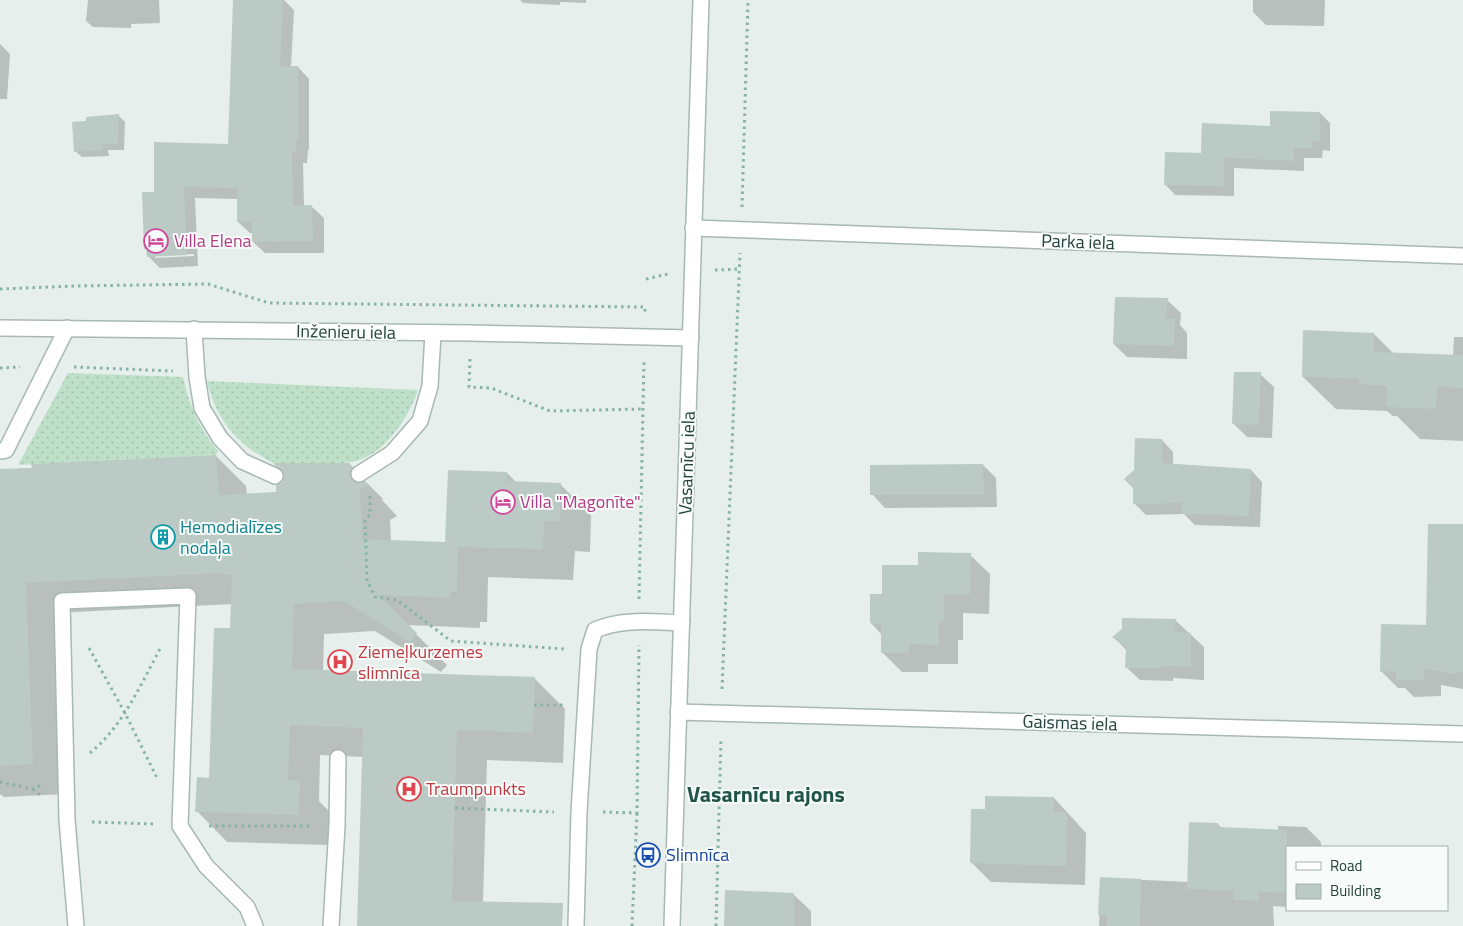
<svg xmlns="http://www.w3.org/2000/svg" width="1463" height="926" font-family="'Titillium Web',sans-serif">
<defs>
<pattern id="grass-dots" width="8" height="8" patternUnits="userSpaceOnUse" patternTransform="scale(1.25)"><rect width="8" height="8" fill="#bfe0c8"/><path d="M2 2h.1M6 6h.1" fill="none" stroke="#a4c1ad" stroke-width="1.8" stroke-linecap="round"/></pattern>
</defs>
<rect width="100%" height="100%" fill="#e6efeb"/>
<g fill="url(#grass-dots)">
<path d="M68,373L183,377C189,404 199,429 218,451L216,455L18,465Z"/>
<path d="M207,381L418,390C409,418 382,458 351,462C339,464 325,463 313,463C302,463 285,465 275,463C270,462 265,458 261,456C233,440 214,413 207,381Z"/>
</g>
<g fill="#0003" fill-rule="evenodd">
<path d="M88,0H159L160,23L131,24V28L93,27L86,21Z"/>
<path d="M234,0H284L294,10L291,67H298L309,79V150H308L307,163H303L304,207H312L324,218V253H265L253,242V233H250L238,222V199L195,198L198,266L160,268L148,256V251L145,248L156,193L229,145ZM194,254V256L155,258V255Z"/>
<path d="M520,0H586V3L560,2V5L523,3Z"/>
<path d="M1253,0H1325L1324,26L1266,25L1253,12Z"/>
<path d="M0,44L10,54L7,99H0Z"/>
<path d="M1320,113L1330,123V151L1323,150L1322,158H1304V171L1234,168V196L1175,195L1165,184L1202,154L1271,127Z"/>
<path d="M118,115L125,122L124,150H108L109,156L82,157L75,151Z"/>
<path d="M1167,300L1181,313L1180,325L1187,333V359L1127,357L1114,344Z"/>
<path d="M1374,334L1394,354L1453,356L1454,337H1463V441L1420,439L1397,416H1393L1387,411L1336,409L1303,377Z"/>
<path d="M1260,374L1274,387L1272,438L1247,437L1234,424Z"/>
<path d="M1162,440L1173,452V465L1251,470L1262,482L1260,527L1195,525L1184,514L1146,515L1134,503Z"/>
<path d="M216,456L246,486L247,495L278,493L285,474L276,465L348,464L383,499L382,500L397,516L390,520L391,541L446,543L507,473L516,482L560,484L591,515L590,552L575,551L573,580L488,577L487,622H480V628L407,625L447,665L441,672L375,631L324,634L323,671L534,678L565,709L563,763L487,760L483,903L554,926H359L364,757L320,755L319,801L331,813L329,845L227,842L197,811L210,779L231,630L232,604L56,613L64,794L4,797L0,794V470Z"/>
<path d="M983,465L996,478L997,507L885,508L872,494Z"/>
<path d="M1463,525V689L1441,685V696L1414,697L1405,688H1398L1381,671L1427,627Z"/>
<path d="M970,555L990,574L989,614L963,613V640H958V664H928V672H902L882,652V635L871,623L883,596L920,566Z"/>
<path d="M1175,620L1204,647V680L1173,678V681L1140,680L1126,667L1127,651L1114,637Z"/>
<path d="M1054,798L1086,833L1085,885L991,882L971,862L986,810Z"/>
<path d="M1218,824L1222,829L1278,831V826L1306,827L1321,842V847H1287V907L1273,906L1274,926H1099L1101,878L1188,882Z"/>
<path d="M793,894L811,911V926H725Z"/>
</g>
<g fill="#bbcac4">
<path d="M233,0H283L280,66H298V139H296V152H292L293,206L312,205L313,241L252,242V222H237V188L184,187L187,255L147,257L146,249H144L142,192H154V142L228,144Z"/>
<path d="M1270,111L1320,112V141H1313L1312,148H1294V161L1224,158V186L1164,185L1165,152L1201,153L1202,123L1270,126Z"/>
<path d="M119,114L118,144H102L103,150L74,152L72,122L86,121V117Z"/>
<path d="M1115,297L1168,298L1166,318L1175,319L1174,346L1113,344Z"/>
<path d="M1303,330L1374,333V352L1463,355V388L1437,387L1436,409L1386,407L1387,386L1359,384V379L1302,377Z"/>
<path d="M1234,372H1261L1259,425L1232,424Z"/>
<path d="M1135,438L1162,439V463L1251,469L1249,516L1182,514V503L1133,504V488L1124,479L1134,470Z"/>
<path d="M216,455L219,495L276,492V485L281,483L284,476L282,470L275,466L274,463H349L353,467L350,474L351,479L359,483L365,481L368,485L360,490L362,539L445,542L448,470L507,472V481L561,483L560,522L544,521L543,549L458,547L457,592H450V598L378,595L417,633L410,642L344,601L294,604L292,669L535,677L533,733L457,730L452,901L563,903L562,926H357L363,728L290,725L288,780L300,781L299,815L195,812L197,777L209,778L214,628H230L232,574L223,575V573L26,583L33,764L0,766V469L32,468L31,464Z"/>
<path d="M983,464L984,495H870V465Z"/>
<path d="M1428,524H1463V673L1456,672V674L1424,669V680H1396V671L1380,672L1381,624L1426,625Z"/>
<path d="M918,552L971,553L970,594H944V621H939V645L909,644V653H881V624L870,623V594H882V565H918Z"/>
<path d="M1122,618L1176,619L1175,632L1191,633V667L1160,666V668H1125L1126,648L1112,637L1122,629Z"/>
<path d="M985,796L1054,797V812H1067L1066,866L970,863L971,809H985Z"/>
<path d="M1189,822L1218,823V827L1287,830V893L1259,892V901L1233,900V891L1187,889Z"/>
<path d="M1100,877L1141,879L1140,926H1107V916L1098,915Z"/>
<path d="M725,890L794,893V926H724Z"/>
</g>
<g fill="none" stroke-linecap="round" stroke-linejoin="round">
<g stroke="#a8b8b2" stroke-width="18">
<g id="service">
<path d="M194,329L197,377L202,408L220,438L242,461L275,476"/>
<path d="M0,451L6,450L67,328"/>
<path d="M359,474L392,453L420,421L430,386L433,333"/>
<path d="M76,926L67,820L62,601L188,596L180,826L206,866L247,907L255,926"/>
<path d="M331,926L337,826L338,758"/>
</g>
</g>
<g stroke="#a8b8b2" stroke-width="18">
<g id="minor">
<path d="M693,228L1463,256"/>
<path d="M678,712L1463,734"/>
<path d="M576,926L579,812L589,649L595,630C623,618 652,622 682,623"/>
</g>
</g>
<g stroke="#a8b8b2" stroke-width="18">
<g id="tertiary">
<path d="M0,328L470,333L691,338"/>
<path d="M672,926L701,0"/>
</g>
</g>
<g stroke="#86b3a5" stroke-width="3" stroke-dasharray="2.5 4" stroke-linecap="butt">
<path d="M742,207L748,0"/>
<path d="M715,270L740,269"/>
<path d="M646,279L668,274"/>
<path d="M0,289L75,286L208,284L269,303L645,307V314"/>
<path d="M470,359L469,387L491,388L550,411L642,409"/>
<path d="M74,367L173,371"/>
<path d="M0,368L20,367"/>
<path d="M370,496V515L365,520L367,580L375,597L397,600L451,641L565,649"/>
<path d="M639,599L644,360"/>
<path d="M89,648L125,713L157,778"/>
<path d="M722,689L740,253"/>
<path d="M534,705H563"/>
<path d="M90,753C123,726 141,684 161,647"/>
<path d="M0,782L33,789L43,784"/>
<path d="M33,789L42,797"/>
<path d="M455,808L554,812"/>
<path d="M603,812L637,813L639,645"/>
<path d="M92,822L155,824"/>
<path d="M209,826H313"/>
<path d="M632,926L637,813"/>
<path d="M716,926L721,738"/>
</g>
<use href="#service" stroke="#fff" stroke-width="15"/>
<use href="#minor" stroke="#fff" stroke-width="15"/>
<use href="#tertiary" stroke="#fff" stroke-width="15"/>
</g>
<defs>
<g id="hotel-ring" transform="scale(1.25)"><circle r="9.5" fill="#f7fbf9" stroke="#d1479c" stroke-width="1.5"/><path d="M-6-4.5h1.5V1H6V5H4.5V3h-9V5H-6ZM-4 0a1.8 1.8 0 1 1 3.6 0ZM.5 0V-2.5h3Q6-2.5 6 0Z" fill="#d1479c"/></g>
<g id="building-ring" transform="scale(1.25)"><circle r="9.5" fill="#f7fbf9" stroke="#0f9aa8" stroke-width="1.5"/><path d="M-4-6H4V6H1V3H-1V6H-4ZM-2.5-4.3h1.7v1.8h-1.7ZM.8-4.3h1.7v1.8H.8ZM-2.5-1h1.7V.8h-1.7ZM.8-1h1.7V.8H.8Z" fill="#0f9aa8"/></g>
<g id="hospital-ring" transform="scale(1.25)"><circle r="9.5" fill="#f7fbf9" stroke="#e0444e" stroke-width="1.5"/><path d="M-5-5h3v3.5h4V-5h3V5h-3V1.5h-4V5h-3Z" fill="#e0444e"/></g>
<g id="bus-ring" transform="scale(1.25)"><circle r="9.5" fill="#f7fbf9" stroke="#1a4fb4" stroke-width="1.5"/><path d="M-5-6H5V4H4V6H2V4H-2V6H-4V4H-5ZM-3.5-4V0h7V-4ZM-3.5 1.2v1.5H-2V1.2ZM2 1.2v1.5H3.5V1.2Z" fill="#1a4fb4"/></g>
</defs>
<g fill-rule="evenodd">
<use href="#hotel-ring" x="156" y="241"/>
<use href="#hotel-ring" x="503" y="502"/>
<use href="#building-ring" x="163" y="537"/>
<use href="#hospital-ring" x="340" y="662"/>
<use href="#hospital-ring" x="409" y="789"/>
<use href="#bus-ring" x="648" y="855"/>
</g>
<g text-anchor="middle" stroke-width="4" stroke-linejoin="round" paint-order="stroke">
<g font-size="18" fill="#b23c85" stroke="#f7fbf9" text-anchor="start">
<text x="174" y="247">Villa Elena</text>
<text x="520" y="508">Villa "Magonīte"</text>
</g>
<g font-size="18" fill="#24423a" stroke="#f7fbf9">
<text transform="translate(1078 242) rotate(2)" y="6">Parka iela</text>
<text transform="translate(346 332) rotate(1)" y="6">Inženieru iela</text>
<text transform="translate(687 463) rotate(-88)" y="6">Vasarnīcu iela</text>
<text transform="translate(1070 723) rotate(2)" y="6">Gaismas iela</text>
</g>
<g font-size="18" fill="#0d838f" stroke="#f7fbf9" text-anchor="start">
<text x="180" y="533">Hemodialīzes<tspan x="180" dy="21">nodaļa</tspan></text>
</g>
<g font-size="18" fill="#be3a42" stroke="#f7fbf9" text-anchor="start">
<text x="358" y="658">Ziemeļkurzemes<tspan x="358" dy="21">slimnīca</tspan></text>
<text x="426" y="795">Traumpunkts</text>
</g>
<g font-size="18" fill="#164399" stroke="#f7fbf9" text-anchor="start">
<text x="666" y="861">Slimnīca</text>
</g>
<g font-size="22" font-weight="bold" fill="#1f5548" stroke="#f7fbf9">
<text x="766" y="802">Vasarnīcu rajons</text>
</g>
</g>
<rect x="1286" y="846" width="162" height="65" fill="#f7fbf9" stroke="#a3b1ad"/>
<rect x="1296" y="862" width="25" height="8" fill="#ffffff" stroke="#a3b1ad"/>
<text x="1330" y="871" font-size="15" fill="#24423a">Road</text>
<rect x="1296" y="884" width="25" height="15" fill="#bbcac4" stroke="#a3b1ad"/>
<text x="1330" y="896" font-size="15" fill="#24423a">Building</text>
</svg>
